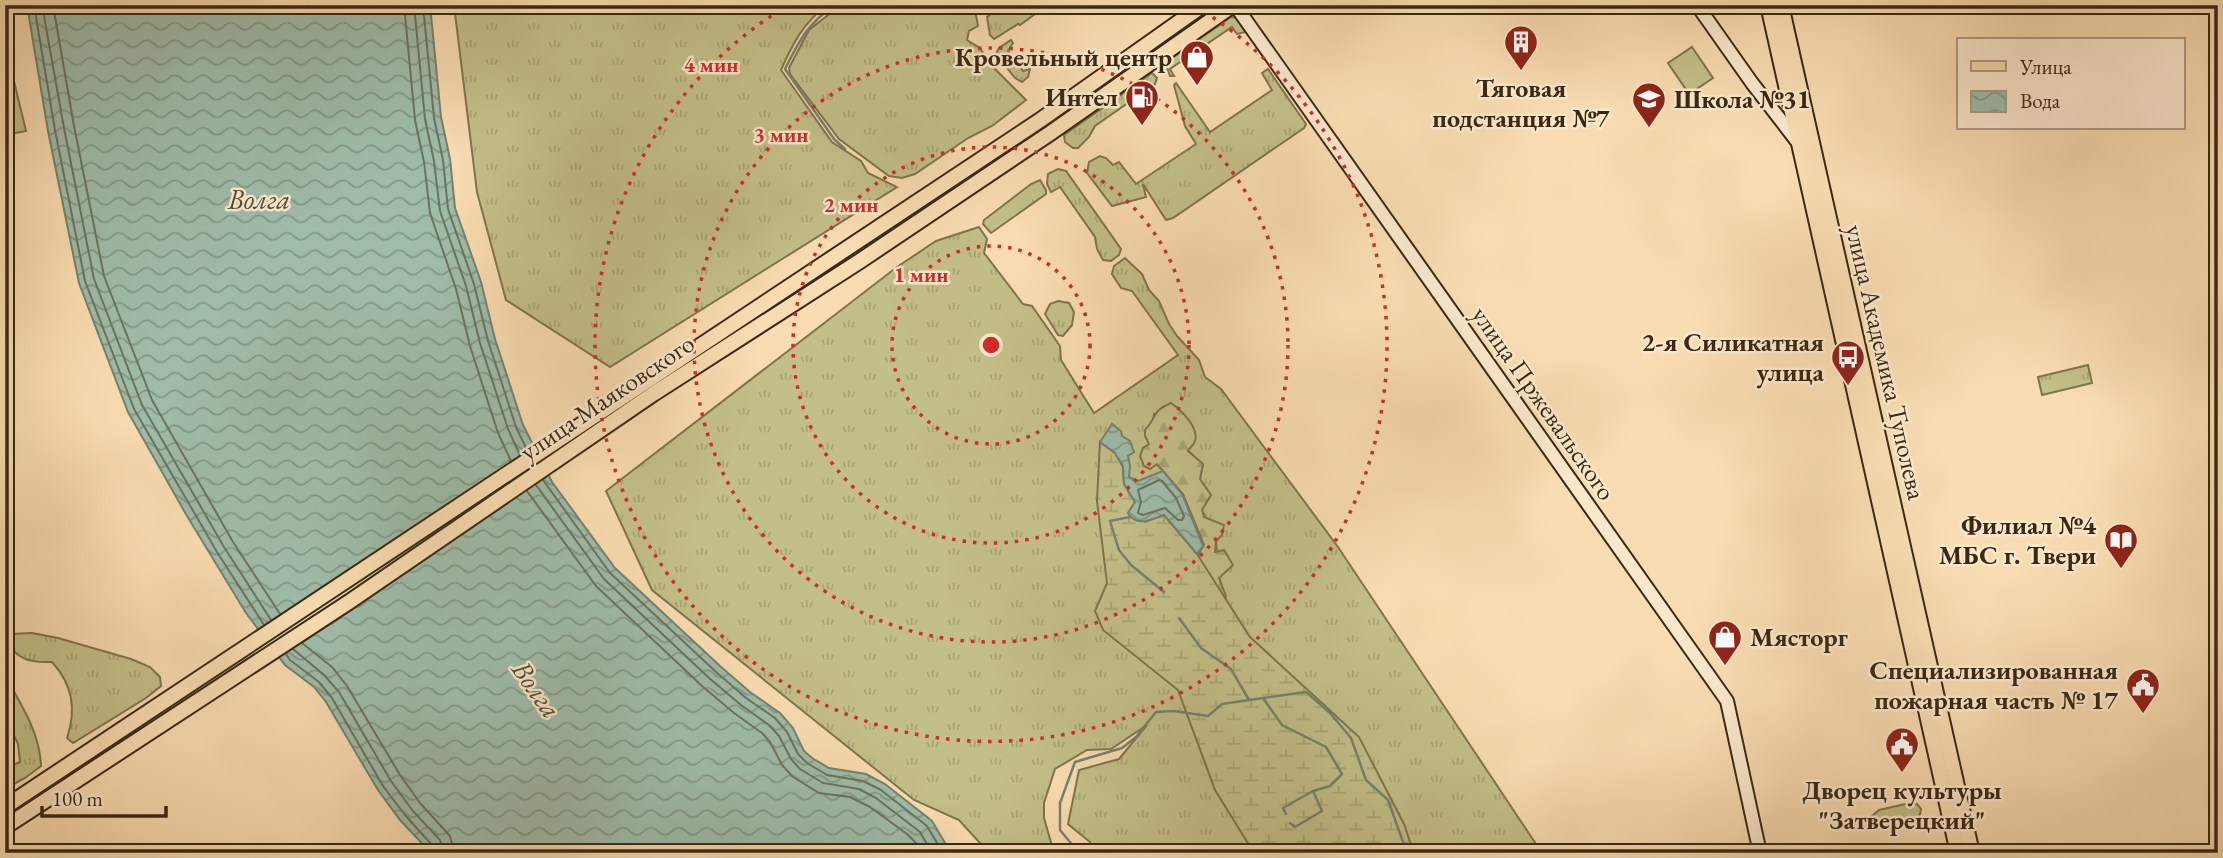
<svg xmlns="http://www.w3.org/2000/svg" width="2223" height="858" font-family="'EB Garamond',serif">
<defs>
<pattern id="grass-tufts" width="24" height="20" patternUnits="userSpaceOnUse" patternTransform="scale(1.75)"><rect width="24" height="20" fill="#c3bf88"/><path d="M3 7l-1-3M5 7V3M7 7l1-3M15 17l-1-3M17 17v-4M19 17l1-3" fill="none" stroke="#a8a474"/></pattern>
<pattern id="forest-firs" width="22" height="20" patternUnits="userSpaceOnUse" patternTransform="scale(1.75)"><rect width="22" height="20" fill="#c3bf88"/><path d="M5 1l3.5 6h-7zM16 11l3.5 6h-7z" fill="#a8a474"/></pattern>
<pattern id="wetland-marsh" width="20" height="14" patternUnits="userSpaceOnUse" patternTransform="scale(1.75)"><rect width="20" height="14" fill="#c3bf88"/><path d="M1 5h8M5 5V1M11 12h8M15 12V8" fill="none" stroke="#a8a474"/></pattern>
<pattern id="water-waves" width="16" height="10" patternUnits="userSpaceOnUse" patternTransform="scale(1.75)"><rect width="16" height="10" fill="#9ebca9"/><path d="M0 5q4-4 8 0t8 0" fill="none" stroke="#829988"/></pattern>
</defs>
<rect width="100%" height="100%" fill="#f9dcb1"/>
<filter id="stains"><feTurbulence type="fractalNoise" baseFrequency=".00286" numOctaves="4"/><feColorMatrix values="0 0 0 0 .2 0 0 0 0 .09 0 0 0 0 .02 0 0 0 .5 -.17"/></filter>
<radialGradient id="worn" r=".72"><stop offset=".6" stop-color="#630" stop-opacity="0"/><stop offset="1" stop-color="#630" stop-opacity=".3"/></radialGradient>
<g fill="url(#grass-tufts)" stroke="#7e744d" stroke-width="2" fill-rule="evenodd">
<path d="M454,5H828C804,21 792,45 781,70L832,142L861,161L868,173L897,187L610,367L506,300L477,192Z"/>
<path d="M841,5H974L978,26L969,31L967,40L980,48L990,64L1026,100L992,126L968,138L915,174L902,178L889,176L839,139L790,74L789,68L809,30Z"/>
<path d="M990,5H1039L1042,9L1020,25L1018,24L994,39L990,35L987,17L991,14Z"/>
<path d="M1231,17L1240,18L1245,25L1246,32L1237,34L1232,27L1170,69L1174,76H1170L1167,68L1168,61Z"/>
<path d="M1011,40L1013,43L1008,51L1023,71L1030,69L1028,77L1022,82L1015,78L996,54L999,48Z"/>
<path d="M1268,69L1306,124L1304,128L1173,218L1166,220L1143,184L1146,197L1112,206L1087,173L1089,162L1100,156L1106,158L1113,165L1119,162L1136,184L1196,144L1185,126L1174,85L1176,83L1210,132L1272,90L1262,73Z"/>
<path d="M1152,73L1157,78L1155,84L1095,126L1089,137L1078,148H1073L1065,142L1064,135Z"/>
<path d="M1058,169L1066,171L1121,249L1119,255L1111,261L1103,260L1097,249L1095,237L1060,187L1051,192L1047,184L1048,174Z"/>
<path d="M1040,180L1046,190V194L991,233L983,224L984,220L1031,184Z"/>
<path d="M979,227L987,239L984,253L1023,304L1032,306L1060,346L1061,360L1094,413L1178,355L1132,291L1121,288L1112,274L1114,266L1125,258L1142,274L1149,290L1159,301L1169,324L1177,336L1199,360L1205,377L1221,389L1338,547L1542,853H1094L1090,842L1068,824L1079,770L1119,759L1147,725L1111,749L1087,750L1055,769L1044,803V818L1054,853H989L959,820L914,800L652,590L606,491L897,267L936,241ZM1154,414L1190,426L1195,434L1188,451L1203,464L1200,479L1202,510L1216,541L1219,578L1226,597L1183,494L1143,448L1150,444Z"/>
<path d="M1058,301L1069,303L1074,312L1072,325L1063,336L1058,335L1045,314L1050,304Z"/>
<path d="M2088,365L2092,383L2042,395L2038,377Z"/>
<path d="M32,633L58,638L131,659L150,667L160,677L161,686L146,698L73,743L67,738C77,708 72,684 52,662C29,663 16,659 5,639L9,634Z"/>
<path d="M5,676C21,704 40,733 41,766L25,778L5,789V768L20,762L18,744L5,716Z"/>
</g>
<path fill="url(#forest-firs)" stroke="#7e744d" stroke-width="2" d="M1171,403C1181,410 1199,427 1195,441C1194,445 1190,447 1188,451L1203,464L1200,479L1211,495L1202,510L1204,517L1224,525L1222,535L1216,541L1215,552L1224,550L1233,565L1219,578L1226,597L1221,604L1196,558L1204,545L1183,494L1157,464L1150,469L1144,466L1140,456L1143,448L1149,444L1145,436V430C1158,417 1150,412 1171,403Z"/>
<path fill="url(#wetland-marsh)" stroke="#7e744d" stroke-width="2" d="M1100,442L1115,453L1123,467L1124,484L1135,502L1128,513L1145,522L1164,515L1197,554L1250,637L1359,737L1404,824L1414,853H1254L1215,790L1178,690L1103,630L1095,611L1107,583L1097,501Z"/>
<g fill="#c3bf88" stroke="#7e744d" stroke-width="2">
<path d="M5,44L26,131L5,135Z"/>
<path d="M1692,47L1713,78L1689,94L1668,63Z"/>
<path d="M1910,803L1917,804L1921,809C1921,826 1894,827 1880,829L1872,823V816L1879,810Z"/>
</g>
<g fill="url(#water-waves)" stroke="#76816d" stroke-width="2">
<path d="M27,5H430L441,117L450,159L455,208L481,282L495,339L523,425L552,482L615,568L720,666L750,692L780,713L793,728L804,751L812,758L829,768L866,774L885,784L932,821L951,853H431L400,820L378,790L326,702L314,687L285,665L246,613L187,516L128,412L79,283L48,131Z"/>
<path d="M1112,424L1121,431L1122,436L1130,441L1134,452L1128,456L1130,466L1129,477L1138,481L1163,471L1182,494L1203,546L1197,554L1164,515C1151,519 1137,528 1128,513L1135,502L1124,484L1123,466L1115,453L1100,442Z"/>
</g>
<path fill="#f9dcb1" d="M536,444L552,473L308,639L277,660L255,631Z"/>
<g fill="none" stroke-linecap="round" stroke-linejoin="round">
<g stroke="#6c725e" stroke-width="2">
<path d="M34,5L55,130L85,281L134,409L217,552L264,625"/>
<path d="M42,5L64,128L94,279L142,405L224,547L271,620"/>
<path d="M53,5L74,126L104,276L152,400L233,542L280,614"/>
<path d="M404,5L415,120L424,162L430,213L456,289L470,346L498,433L511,461"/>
<path d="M414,5L425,119L434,161L440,211L466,286L480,343L508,429L520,455"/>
<path d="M423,5L434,118L443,160L448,209L474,284L488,341L504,390L516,427L527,450"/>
<path d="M543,480L610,573L715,671L746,698L775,718L787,732L798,754L807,763L827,775L863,781L881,790L927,826L943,853"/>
<path d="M1159,480L1162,481L1176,498L1184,516L1182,520H1178L1165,508L1143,515L1138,513L1141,502L1138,490Z"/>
<path d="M536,485L604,579L709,678L741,705L769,725L779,736L791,759L800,769L823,783L859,789L876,798L920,832L932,853"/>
<path d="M527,491L596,586L702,686L734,713L762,733L770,742L782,765L793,777L819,793L850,797L870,807L907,834L916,843L920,853"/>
<path d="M302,643L332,667L347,686L400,775L420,803L450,836L454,853"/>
<path d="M293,649L324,675L339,692L391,781L412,810L440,840L444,853"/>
<path d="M286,654L290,660L319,682L332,698L383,786L405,815L433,846L435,853"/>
</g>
<g stroke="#76816d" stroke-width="2.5">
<path d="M835,5C808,23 799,41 785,69L834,139L845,149"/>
<path d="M1130,517L1110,521L1119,550L1131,565L1164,592"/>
<path d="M1263,698L1282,725L1326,747L1342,774L1330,786L1313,791L1283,808L1286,814"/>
<path d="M1249,700L1306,692L1330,713L1351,738L1366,780L1388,800L1407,853"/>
<path d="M1290,823L1295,827L1322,811L1313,791"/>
<path d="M1079,853L1060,830V803L1075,762L1122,748L1136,737L1156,712L1174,711L1208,716L1222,704L1249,700L1231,669L1201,648L1179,618"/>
<path d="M1519,853L1535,845"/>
</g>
<g stroke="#3a2812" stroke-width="16">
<g id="secondary">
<path d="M1235,5L1727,701L1760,853"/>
<path d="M1697,5L1752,83L1796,140"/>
</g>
</g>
<g stroke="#3a2812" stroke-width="18">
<g id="primary">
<path d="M1768,5L1958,853"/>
<path d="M1781,5L1972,853"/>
<path d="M5,807L1039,121L1203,5"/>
<path d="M5,827L349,602L653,394L860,261L1049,134L1233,5"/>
</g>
</g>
<use href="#secondary" stroke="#fbe8cc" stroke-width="12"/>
<use href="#primary" stroke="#f9dcb1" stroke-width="14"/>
</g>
<g fill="none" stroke="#d62828" stroke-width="3.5" stroke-dasharray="3.5 7">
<circle cx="991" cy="345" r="99"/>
<circle cx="991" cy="345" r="198"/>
<circle cx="991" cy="345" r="297"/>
<path d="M1195 6A396 396 0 1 1 787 6"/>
</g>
<defs>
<g id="building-pin" transform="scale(1.75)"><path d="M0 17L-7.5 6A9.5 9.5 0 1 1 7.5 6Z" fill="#8f2418" stroke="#fbe8cc"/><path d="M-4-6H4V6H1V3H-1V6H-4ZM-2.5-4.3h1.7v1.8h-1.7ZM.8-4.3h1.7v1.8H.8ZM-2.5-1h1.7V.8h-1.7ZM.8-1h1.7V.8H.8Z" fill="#fff"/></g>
<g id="shop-pin" transform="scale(1.75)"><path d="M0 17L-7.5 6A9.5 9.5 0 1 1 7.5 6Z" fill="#8f2418" stroke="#fbe8cc"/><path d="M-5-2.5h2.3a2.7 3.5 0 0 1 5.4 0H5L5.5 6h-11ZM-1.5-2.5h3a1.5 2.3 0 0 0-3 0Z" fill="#fff"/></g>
<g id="fuel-pin" transform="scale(1.75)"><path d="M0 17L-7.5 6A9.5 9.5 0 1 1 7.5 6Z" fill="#8f2418" stroke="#fbe8cc"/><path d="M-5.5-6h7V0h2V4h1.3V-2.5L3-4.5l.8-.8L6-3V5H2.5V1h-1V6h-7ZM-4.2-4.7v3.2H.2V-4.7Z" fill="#fff"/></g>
<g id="school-pin" transform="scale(1.75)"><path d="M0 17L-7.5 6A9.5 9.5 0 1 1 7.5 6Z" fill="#8f2418" stroke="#fbe8cc"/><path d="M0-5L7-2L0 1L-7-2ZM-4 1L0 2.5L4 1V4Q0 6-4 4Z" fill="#fff"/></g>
<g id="bus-pin" transform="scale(1.75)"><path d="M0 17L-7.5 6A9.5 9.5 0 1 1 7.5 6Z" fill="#8f2418" stroke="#fbe8cc"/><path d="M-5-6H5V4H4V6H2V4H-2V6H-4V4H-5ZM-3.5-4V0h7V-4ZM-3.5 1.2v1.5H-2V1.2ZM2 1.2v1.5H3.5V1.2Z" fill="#fff"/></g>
<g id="library-pin" transform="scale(1.75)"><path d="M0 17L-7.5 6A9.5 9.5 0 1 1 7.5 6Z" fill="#8f2418" stroke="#fbe8cc"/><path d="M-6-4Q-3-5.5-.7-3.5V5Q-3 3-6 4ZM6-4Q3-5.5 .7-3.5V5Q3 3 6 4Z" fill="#fff"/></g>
<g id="civic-pin" transform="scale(1.75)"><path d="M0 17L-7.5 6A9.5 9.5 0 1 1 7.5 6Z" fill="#8f2418" stroke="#fbe8cc"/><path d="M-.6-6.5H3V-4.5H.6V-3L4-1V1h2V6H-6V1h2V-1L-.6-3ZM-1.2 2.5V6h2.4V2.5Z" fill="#fff"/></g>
</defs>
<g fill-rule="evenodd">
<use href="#building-pin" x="1521" y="42"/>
<use href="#shop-pin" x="1197" y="57"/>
<use href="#fuel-pin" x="1142" y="97"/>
<use href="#school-pin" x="1649" y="99"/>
<use href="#bus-pin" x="1848" y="357"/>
<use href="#library-pin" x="2121" y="540"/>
<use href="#shop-pin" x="1725" y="637"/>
<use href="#civic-pin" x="2143" y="685"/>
<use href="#civic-pin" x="1902" y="744"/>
</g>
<g text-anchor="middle" stroke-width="5" stroke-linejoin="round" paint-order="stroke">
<g font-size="26" font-weight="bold" fill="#3a2812" stroke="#fbe8cc" text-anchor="end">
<text x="1172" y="66">Кровельный центр</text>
<text x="1521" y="97" text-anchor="middle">Тяговая<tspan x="1521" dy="30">подстанция №7</tspan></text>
<text x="1118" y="106">Интел</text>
<text x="1674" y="108" text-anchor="start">Школа №31</text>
<text x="1824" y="351">2-я Силикатная<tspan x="1824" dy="30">улица</tspan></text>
<text x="2096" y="534">Филиал №4<tspan x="2096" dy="30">МБС г. Твери</tspan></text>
<text x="1750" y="646" text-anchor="start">Мясторг</text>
<text x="2118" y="679">Специализированная<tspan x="2118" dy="30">пожарная часть № 17</tspan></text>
<text x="1902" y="799" text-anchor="middle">Дворец культуры<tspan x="1902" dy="30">"Затверецкий"</tspan></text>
</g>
<g font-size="26" fill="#3a2812" stroke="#fbe8cc">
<text transform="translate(1886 362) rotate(77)" y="9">улица Академика Туполева</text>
<text transform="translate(607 397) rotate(-34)" y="9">улица Маяковского</text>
<text transform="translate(1544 403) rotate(55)" y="9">улица Пржевальского</text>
</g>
<g font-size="28" font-style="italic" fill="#534d38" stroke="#fbe8cc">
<text x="259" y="209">Волга</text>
<text transform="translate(537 689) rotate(55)" y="10">Волга</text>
</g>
</g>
<circle cx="991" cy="345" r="10" fill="#d62828" stroke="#fbe8cc" stroke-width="3.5"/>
<g font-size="21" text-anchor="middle" font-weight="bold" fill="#d62828" stroke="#fbe8cc" stroke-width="5" stroke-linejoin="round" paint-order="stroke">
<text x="711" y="72">4 мин</text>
<text x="781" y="142">3 мин</text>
<text x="851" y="212">2 мин</text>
<text x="921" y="282">1 мин</text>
</g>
<rect width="2223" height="858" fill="none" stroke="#f9dcb1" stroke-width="28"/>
<rect x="7" y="7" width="2209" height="844" fill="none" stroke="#3a2812" stroke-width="3.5"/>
<rect x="14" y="14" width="2195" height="830" fill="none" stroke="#3a2812" stroke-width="2"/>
<rect x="1957" y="38" width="228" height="91" fill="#fbe8cc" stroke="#ae9b82" stroke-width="2"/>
<rect x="1971" y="61" width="35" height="10" fill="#f9dcb1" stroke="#ae9b82" stroke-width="2"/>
<text x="2020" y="74" font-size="21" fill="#3a2812">Улица</text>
<rect x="1971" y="91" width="35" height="21" fill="url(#water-waves)" stroke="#ae9b82" stroke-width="2"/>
<text x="2020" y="108" font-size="21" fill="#3a2812">Вода</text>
<path d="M42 806v10h124v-10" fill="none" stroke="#3a2812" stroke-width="3.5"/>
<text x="52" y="806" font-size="21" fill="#3a2812" stroke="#fbe8cc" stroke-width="5" paint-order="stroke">100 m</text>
<rect width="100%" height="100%" filter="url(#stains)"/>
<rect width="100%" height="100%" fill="url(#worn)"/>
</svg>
